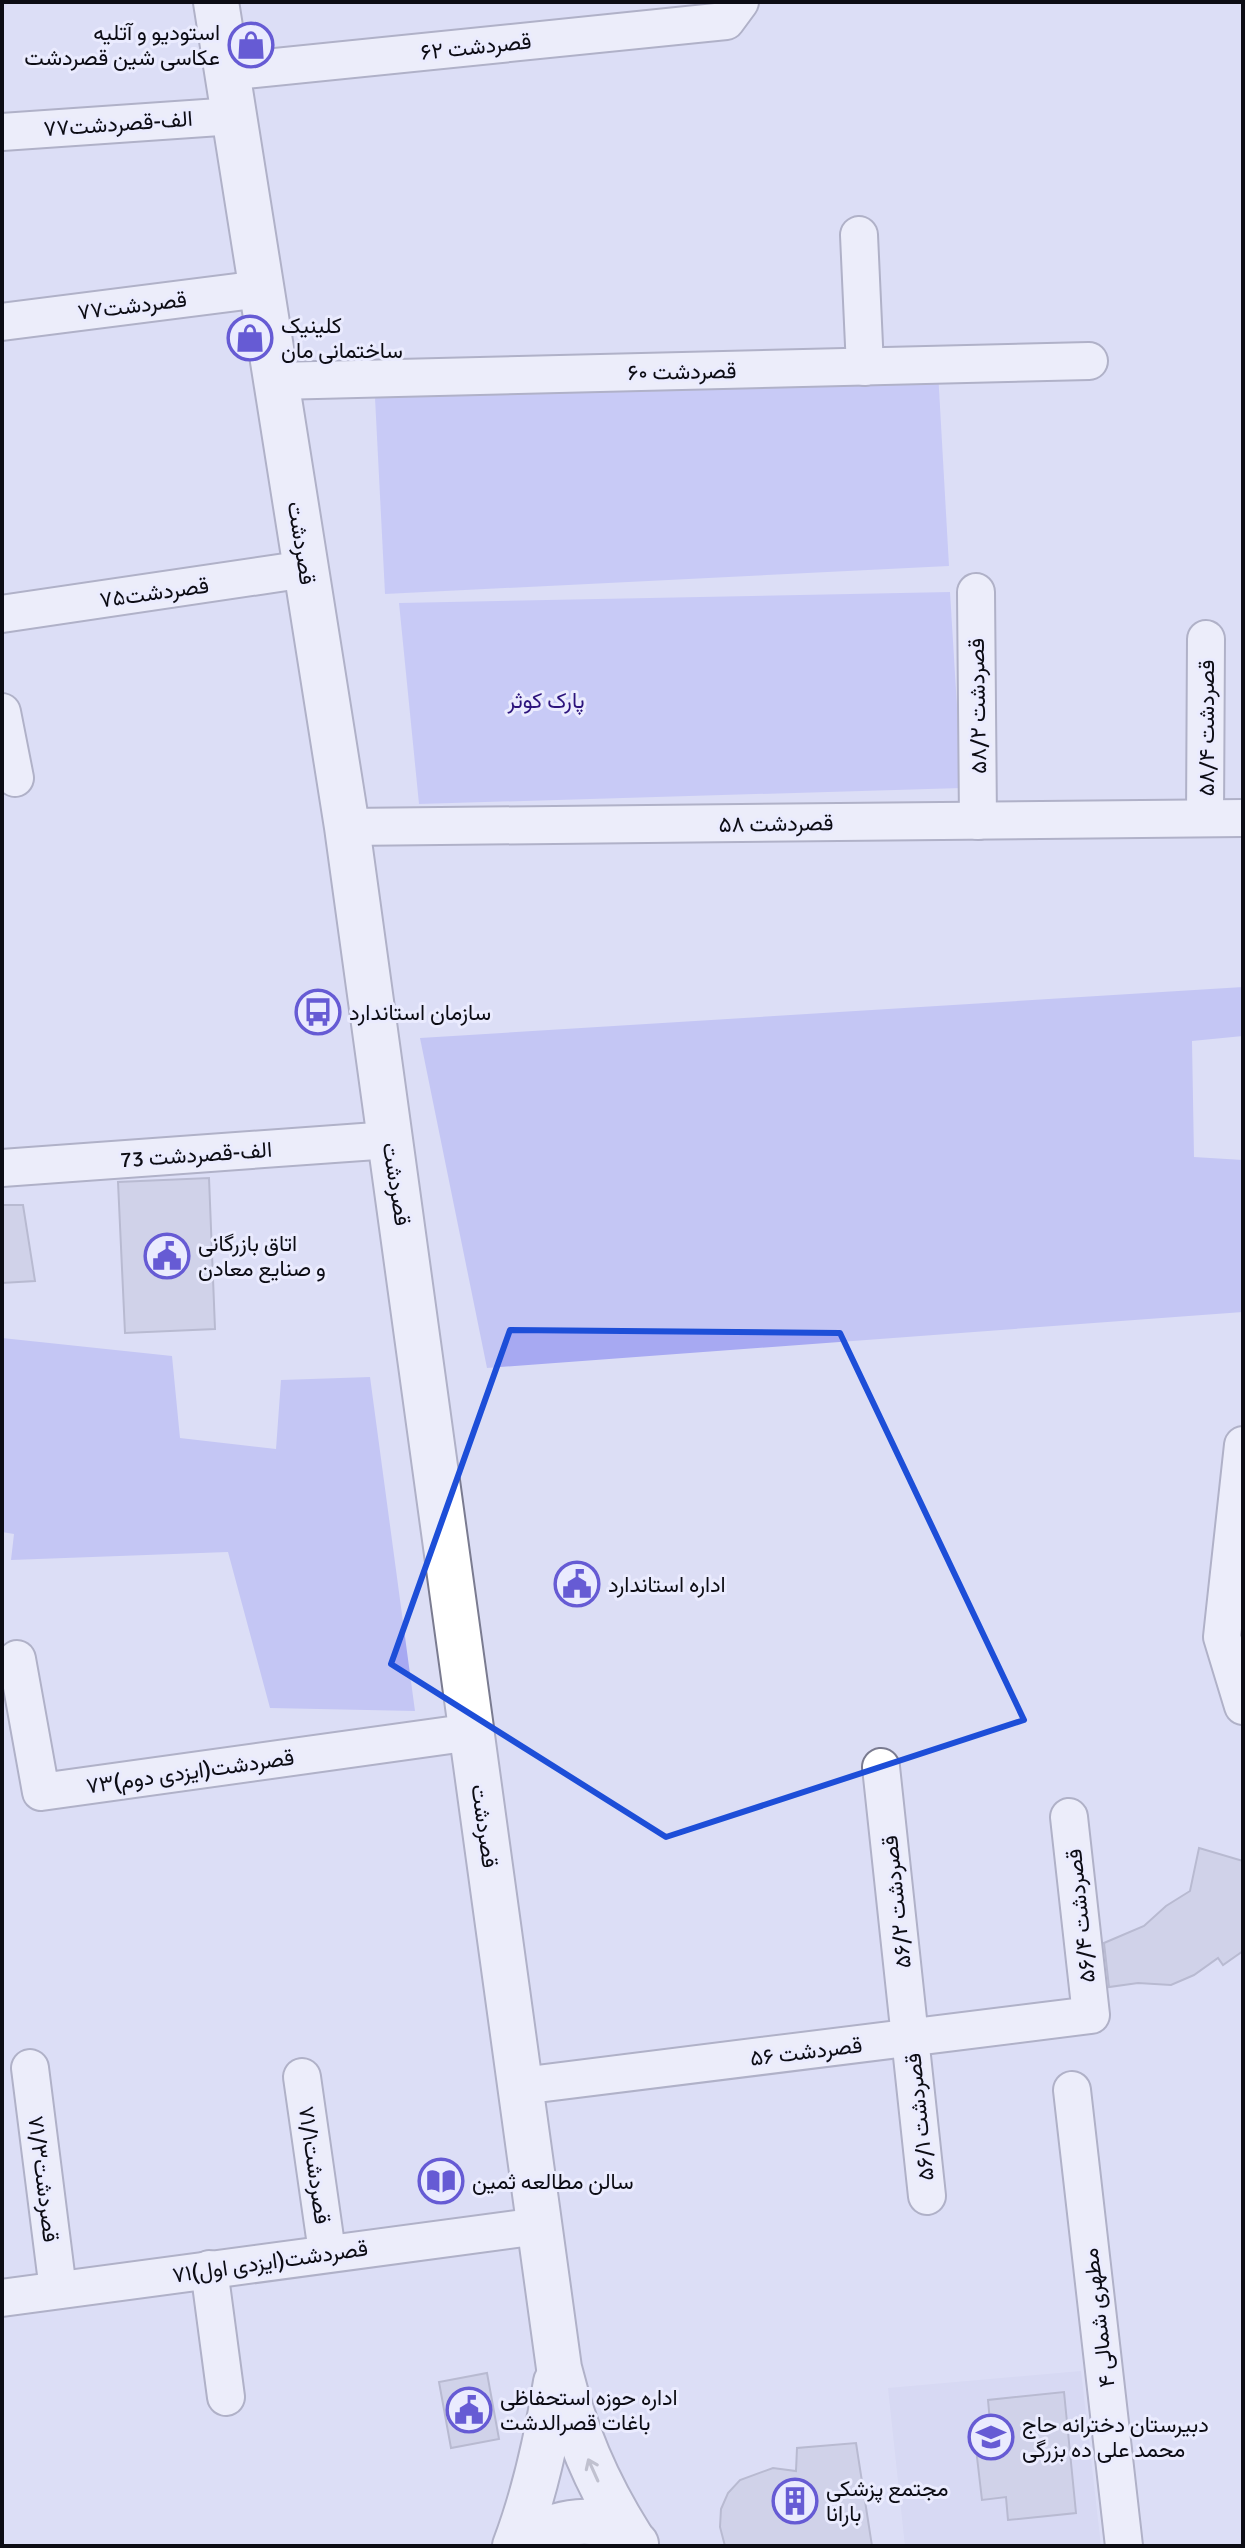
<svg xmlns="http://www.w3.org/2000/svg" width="1245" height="2548" font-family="Signika,Vazirmatn,sans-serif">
<rect width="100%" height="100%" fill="#dcdef5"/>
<path fill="#d0d2f0" d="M1081,2371L1101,2546H905L888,2388Z"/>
<g fill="#b0b2f6">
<path d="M938,371L949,566L385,594L375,398Z"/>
<path d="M950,592L962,788L419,804L399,603Z"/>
</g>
<g fill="#a7a9f2">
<path d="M1243,987V1036L1192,1041L1194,1157L1243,1160V1312L487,1368L420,1038Z"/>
<path d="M2,1338L172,1356L180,1438L276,1449L281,1380L370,1377L415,1711L270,1708L228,1552L11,1560L14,1534L2,1532Z"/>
</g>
<g fill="#c2c4da" stroke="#8d8ea4" stroke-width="2">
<path d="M209,1178L215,1329L125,1333L118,1182Z"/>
<path d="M2,1205H23L35,1281L2,1283Z"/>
<path d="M1199,1848L1243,1861V1951L1223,1965L1218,1958L1194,1975L1171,1985L1138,1983L1109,1987L1104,1943L1144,1926L1166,1906L1190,1891Z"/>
<path d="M487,2373L499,2439L451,2448L439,2382Z"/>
<path d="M1064,2392L1076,2513L1008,2520L1006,2497L982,2500L973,2423L990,2422L988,2400Z"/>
<path d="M856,2443L872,2546H725L720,2527L721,2509L728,2493L740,2480L773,2468L796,2471L797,2448Z"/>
</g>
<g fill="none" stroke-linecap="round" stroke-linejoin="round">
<g stroke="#7a7b90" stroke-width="40">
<g id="minor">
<path d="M226,72L726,21L740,2"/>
<path d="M2,132L234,116"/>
<path d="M859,235L865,367"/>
<path d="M2,322L261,289"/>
<path d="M276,381L1089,361"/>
<path d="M976,592L978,821"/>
<path d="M2,614L306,569"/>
<path d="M2,712L15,778"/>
<path d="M1205,818L1206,639"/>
<path d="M347,827L1243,818"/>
<path d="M2,1168L390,1140"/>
<path d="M1243,1445L1222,1637L1243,1706"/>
<path d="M17,1659L41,1792L472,1732"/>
<path d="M881,1767L927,2196"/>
<path d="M30,2068L58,2290"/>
<path d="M302,2077L327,2252"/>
<path d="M521,2086L1091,2015L1069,1817"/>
<path d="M1072,2090L1124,2546"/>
<path d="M209,2269L226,2397"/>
<path d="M2,2298L539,2226"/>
</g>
</g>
<g stroke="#7a7b90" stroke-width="48">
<g id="major">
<path d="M216,2L347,827L559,2368C575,2432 596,2482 631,2538"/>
<path d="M515,2546C535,2493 547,2438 556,2382"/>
<path d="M518,2546C554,2520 602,2509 636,2544"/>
</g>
</g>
<use href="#minor" stroke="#fff" stroke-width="36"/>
<use href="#major" stroke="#fff" stroke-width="44"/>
</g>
<defs><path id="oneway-shaft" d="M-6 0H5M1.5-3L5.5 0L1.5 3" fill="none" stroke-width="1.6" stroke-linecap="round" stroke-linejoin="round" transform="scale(2)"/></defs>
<use stroke="#9e9ea1" href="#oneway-shaft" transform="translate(593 2470) rotate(-114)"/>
<path d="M0 0H1245V2548H0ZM510,1330L840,1333L1024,1720L666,1837L391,1664Z" fill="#dcdef5" fill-opacity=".55" fill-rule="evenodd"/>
<path fill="none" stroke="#1d4ed8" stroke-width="6" stroke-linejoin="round" d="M510,1330L840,1333L1024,1720L666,1837L391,1664Z"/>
<defs>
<g id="shop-ring" transform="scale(2.3)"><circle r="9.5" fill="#eaebfe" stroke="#665bd4" stroke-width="1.5"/><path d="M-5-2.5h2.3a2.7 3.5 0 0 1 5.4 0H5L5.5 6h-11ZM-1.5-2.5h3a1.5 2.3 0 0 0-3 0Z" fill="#665bd4"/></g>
<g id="bus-ring" transform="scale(2.3)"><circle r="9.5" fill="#eaebfe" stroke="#665bd4" stroke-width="1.5"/><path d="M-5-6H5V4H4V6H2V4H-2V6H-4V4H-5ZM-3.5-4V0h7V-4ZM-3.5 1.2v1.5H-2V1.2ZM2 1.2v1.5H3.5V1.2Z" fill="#665bd4"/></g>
<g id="civic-ring" transform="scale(2.3)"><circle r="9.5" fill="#eaebfe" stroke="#665bd4" stroke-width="1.5"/><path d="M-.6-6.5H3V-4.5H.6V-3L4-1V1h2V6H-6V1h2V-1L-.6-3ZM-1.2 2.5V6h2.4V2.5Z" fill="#665bd4"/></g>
<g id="library-ring" transform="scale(2.3)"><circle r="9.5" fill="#eaebfe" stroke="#665bd4" stroke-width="1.5"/><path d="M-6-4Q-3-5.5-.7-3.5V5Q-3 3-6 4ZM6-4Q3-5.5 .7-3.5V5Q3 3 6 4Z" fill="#665bd4"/></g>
<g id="school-ring" transform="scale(2.3)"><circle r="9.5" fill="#eaebfe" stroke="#665bd4" stroke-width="1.5"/><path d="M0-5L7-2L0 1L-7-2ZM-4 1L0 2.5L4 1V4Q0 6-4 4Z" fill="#665bd4"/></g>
<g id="building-ring" transform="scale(2.3)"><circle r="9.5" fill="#eaebfe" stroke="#665bd4" stroke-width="1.5"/><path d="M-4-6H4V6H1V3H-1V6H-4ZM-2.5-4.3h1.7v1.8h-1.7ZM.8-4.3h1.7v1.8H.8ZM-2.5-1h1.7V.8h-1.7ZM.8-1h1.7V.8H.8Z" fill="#665bd4"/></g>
</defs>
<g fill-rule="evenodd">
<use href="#shop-ring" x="251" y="45"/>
<use href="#shop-ring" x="250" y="338"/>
<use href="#bus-ring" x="318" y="1012"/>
<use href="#civic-ring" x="167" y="1256"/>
<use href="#civic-ring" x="577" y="1584"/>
<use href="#library-ring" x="441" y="2181"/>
<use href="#civic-ring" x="469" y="2410"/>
<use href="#school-ring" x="991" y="2437"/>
<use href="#building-ring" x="795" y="2501"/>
</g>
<g text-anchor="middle" stroke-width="6" stroke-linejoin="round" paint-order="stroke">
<g font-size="22" fill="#0c0c14" stroke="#eaebfe" text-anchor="start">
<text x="220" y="40" text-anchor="end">استودیو و آتلیه<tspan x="220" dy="25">عکاسی شین قصردشت</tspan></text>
<text x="281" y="333">کلینیک<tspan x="281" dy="25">ساختمانی مان</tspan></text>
<text x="349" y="1020">سازمان استاندارد</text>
<text x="198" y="1251">اتاق بازرگانی<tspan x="198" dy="25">و صنایع معادن</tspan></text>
<text x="608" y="1592">اداره استاندارد</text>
<text x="472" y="2189">سالن مطالعه ثمین</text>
<text x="500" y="2405">اداره حوزه استحفاظی<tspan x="500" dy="25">باغات قصرالدشت</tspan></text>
<text x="1022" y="2432">دبیرستان دخترانه حاج<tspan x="1022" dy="25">محمد علی ده بزرگی</tspan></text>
<text x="826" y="2496">مجتمع پزشکی<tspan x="826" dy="25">بارانا</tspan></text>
</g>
<g font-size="22" fill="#0c0c14" stroke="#eaebfe">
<text transform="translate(476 46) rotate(-6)" y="8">قصردشت ۶۲</text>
<text transform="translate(118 123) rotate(-4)" y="8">۷۷الف-قصردشت</text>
<text transform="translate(132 305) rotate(-7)" y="8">قصردشت۷۷</text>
<text transform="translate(682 371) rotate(-1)" y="8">۶۰ قصردشت</text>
<text transform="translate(302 543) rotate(81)" y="8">قصردشت</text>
<text transform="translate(154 592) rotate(-8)" y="8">قصردشت۷۵</text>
<text transform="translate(977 706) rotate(-91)" y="8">۵۸/۲ قصردشت</text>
<text transform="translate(1206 728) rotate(-90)" y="8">۵۸/۴ قصردشت</text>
<text transform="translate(776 823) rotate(-1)" y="8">قصردشت ۵۸</text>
<text transform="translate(196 1154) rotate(-4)" y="8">73 الف-قصردشت</text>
<text transform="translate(397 1184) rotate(81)" y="8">قصردشت</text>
<text transform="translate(190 1771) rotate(-8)" y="8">۷۳قصردشت(ایزدی دوم)</text>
<text transform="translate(485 1826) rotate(82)" y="8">قصردشت</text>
<text transform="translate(896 1902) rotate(-96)" y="8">۵۶/۲ قصردشت</text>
<text transform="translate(1080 1916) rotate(-96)" y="8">۵۶/۴ قصردشت</text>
<text transform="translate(806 2051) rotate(-7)" y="8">۵۶ قصردشت</text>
<text transform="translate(919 2117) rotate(-96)" y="8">۵۶/۱ قصردشت</text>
<text transform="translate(315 2165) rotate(82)" y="8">قصردشت۷۱/۱</text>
<text transform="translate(44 2179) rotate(83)" y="8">قصردشت۷۱/۳</text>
<text transform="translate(270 2261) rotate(-8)" y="8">۷۱قصردشت(ایزدی اول)</text>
<text transform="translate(1098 2318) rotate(-97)" y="8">۴ مطهری شمالی</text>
</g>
<g font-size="22" fill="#2c147c" stroke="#eaebfe">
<text x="546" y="708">پارک کوثر</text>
</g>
</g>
<rect width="1245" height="2548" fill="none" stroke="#0c0c14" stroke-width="8"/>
</svg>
